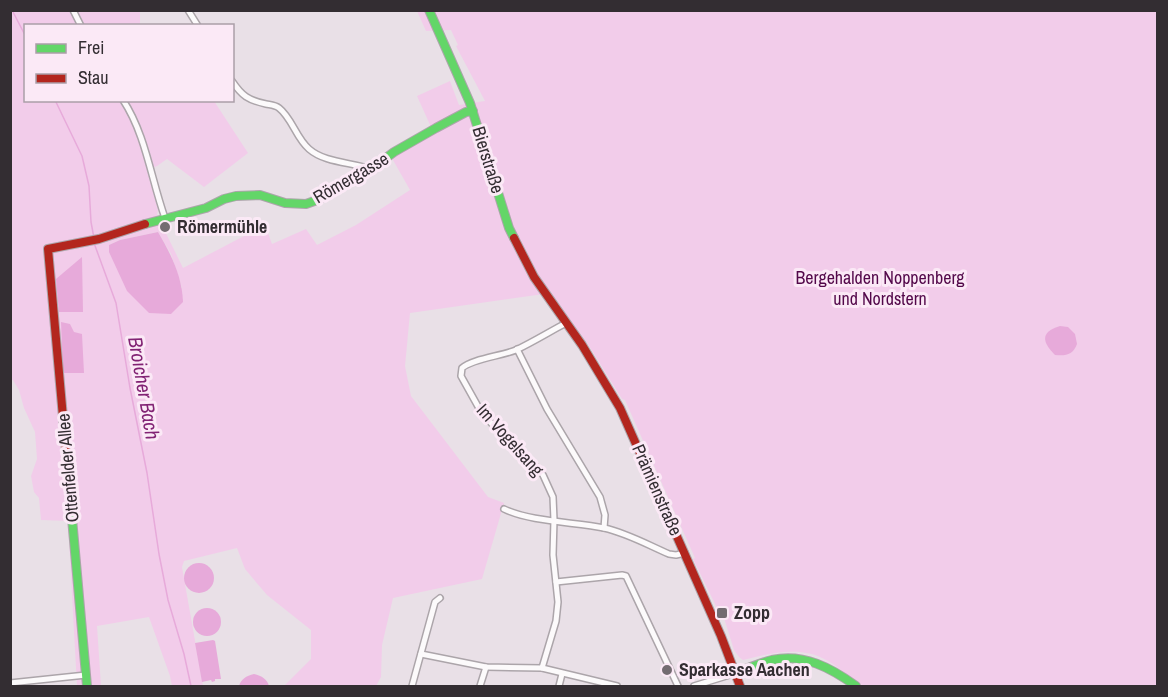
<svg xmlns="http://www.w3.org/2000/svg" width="1168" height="697" font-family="'Archivo Narrow',sans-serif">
<rect width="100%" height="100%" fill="#e9e0e7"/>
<path fill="#f2ccea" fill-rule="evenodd" d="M11,11H140V25L26,26V100L214,101L248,153L204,187L167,159L157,166L147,170L158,210L157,215L183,268L265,225L272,244L306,229L317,245L356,225L410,190L389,153L431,127L417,96L450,81L459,105L485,101L456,46L458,45L451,30L426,31L417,11H1157V686H863C851,678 840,668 828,661C802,645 771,653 743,660L739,657L734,650L724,618L718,610L693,559L695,558L625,400L622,399L589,346L551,293L410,313L405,366L411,396L488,497L504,503L482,579L393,598L382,645L381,677L376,686H284L311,659V630L267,595L245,569L237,548L184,561L182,567L203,686H172L170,676L149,617L97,626L101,686H77L68,521L41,520L39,498L34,492L31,476L37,459L35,432L24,408L19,390L13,380H11ZM158,232L171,254L182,288L109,245L120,240Z"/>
<g fill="#e7aada">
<path d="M158,232C171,254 182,276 183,302L171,314L149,313L127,291L109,252V245L120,240Z"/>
<path d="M82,257L83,312H59L56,279Z"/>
<path d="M61,322L70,324L74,332L82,334L84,373H63Z"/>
<path d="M1060,326L1068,327L1075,334L1077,344C1073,355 1066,356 1055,355C1042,342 1040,332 1060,326Z"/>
<circle cx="199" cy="578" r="15"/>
<circle cx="207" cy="622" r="14"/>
<path d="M213,640L215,641L221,679H215V681L212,682L211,680L202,682L195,643Z"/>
<path d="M254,674C262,676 267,679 269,686H239C241,679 246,676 254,674Z"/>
</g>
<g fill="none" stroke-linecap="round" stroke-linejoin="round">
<g stroke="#e7aada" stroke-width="1.5">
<path d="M12,10L26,37"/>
<path d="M55,100L82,156L89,186L91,222L94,238"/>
<path d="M94,243L116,303L130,388L147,473L159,554L168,600L184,654L191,686"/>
</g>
<g stroke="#aca5aa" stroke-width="8">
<g id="street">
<path d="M73,10L81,26"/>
<path d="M188,10L198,26"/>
<path d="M232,81C242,96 248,100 266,104C271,105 275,105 279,108C292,118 296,138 309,149C325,163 351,162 371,169"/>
<path d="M123,100C146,135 151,179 165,218"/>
<path d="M517,349L547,409L600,497L605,515L604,528"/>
<path d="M504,509C531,522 575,522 604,528C627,533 648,545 669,554L676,555L685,553"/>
<path d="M556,582L622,575L626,576L678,686"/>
<path d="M421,654L486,667L542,668L617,686"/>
<path d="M542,668L556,621L558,602L553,555L554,520L553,497L543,475L533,463L492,424L480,410L461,376L462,368C472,359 501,356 516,350C533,342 549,332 566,323"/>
<path d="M10,683L86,675"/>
<path d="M412,686L435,602L440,598"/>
<path d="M480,686L486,667"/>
<path d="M559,686L562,674"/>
<path d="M694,686L736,673"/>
</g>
</g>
<g stroke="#aca5aa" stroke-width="10">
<g id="fast">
<path d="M429,10L470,103L509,228L514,238"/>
<path d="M145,224L206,208L224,199L236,196L260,195L285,203L306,204L320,199L363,175L394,152L436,128L466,112L473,111"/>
<path d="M66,451L87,686"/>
<path d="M736,673C748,668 760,663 772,660C804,653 831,668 856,686"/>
</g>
</g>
<g stroke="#aca5aa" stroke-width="10">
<g id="jam">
<path d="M514,238L534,277L582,345L620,408L721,636L740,686"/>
<path d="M66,451L48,249L99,239L145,224"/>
</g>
</g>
<use href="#street" stroke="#fcfafb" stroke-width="5"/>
<use href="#fast" stroke="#63d668" stroke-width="8"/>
<use href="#jam" stroke="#b3261e" stroke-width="8"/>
</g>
<g fill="#736c71" stroke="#fbe9f6" stroke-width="2">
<circle cx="165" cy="227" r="6"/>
<rect x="716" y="607" width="12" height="12" rx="3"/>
<circle cx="667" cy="670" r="6"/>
</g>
<g text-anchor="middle" stroke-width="6" stroke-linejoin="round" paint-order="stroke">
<g font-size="18" fill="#332d32" stroke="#fbe9f6">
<text transform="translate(488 160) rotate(73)" y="6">Bierstraße</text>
<text transform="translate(351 178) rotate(-30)" y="6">Römergasse</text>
<text transform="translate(510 440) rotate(48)" y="6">Im Vogelsang</text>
<text transform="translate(68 468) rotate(-95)" y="6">Ottenfelder Allee</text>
<text transform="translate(657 490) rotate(66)" y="6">Prämienstraße</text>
</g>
<g font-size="18" font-weight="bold" fill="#332d32" stroke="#fbe9f6" text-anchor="start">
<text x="177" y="233">Römermühle</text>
<text x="734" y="619">Zopp</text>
<text x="679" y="676">Sparkasse Aachen</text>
</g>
<g font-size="18" fill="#53084a" stroke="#fbe9f6">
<text x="880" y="284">Bergehalden Noppenberg<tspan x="880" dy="21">und Nordstern</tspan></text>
</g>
<g font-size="20" font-style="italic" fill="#822374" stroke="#fbe9f6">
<text transform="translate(144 388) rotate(80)" y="7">Broicher Bach</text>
</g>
</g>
<rect width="1168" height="697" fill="none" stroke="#332d32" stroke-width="24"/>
<rect x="24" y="24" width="210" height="78" fill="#fbe9f6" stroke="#ab9ea8" stroke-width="1.5"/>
<rect x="36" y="44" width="30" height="9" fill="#63d668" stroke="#ab9ea8" stroke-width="1.5"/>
<text x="78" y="54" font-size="18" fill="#332d32">Frei</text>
<rect x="36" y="74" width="30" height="9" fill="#b3261e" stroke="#ab9ea8" stroke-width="1.5"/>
<text x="78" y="84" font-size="18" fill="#332d32">Stau</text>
</svg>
